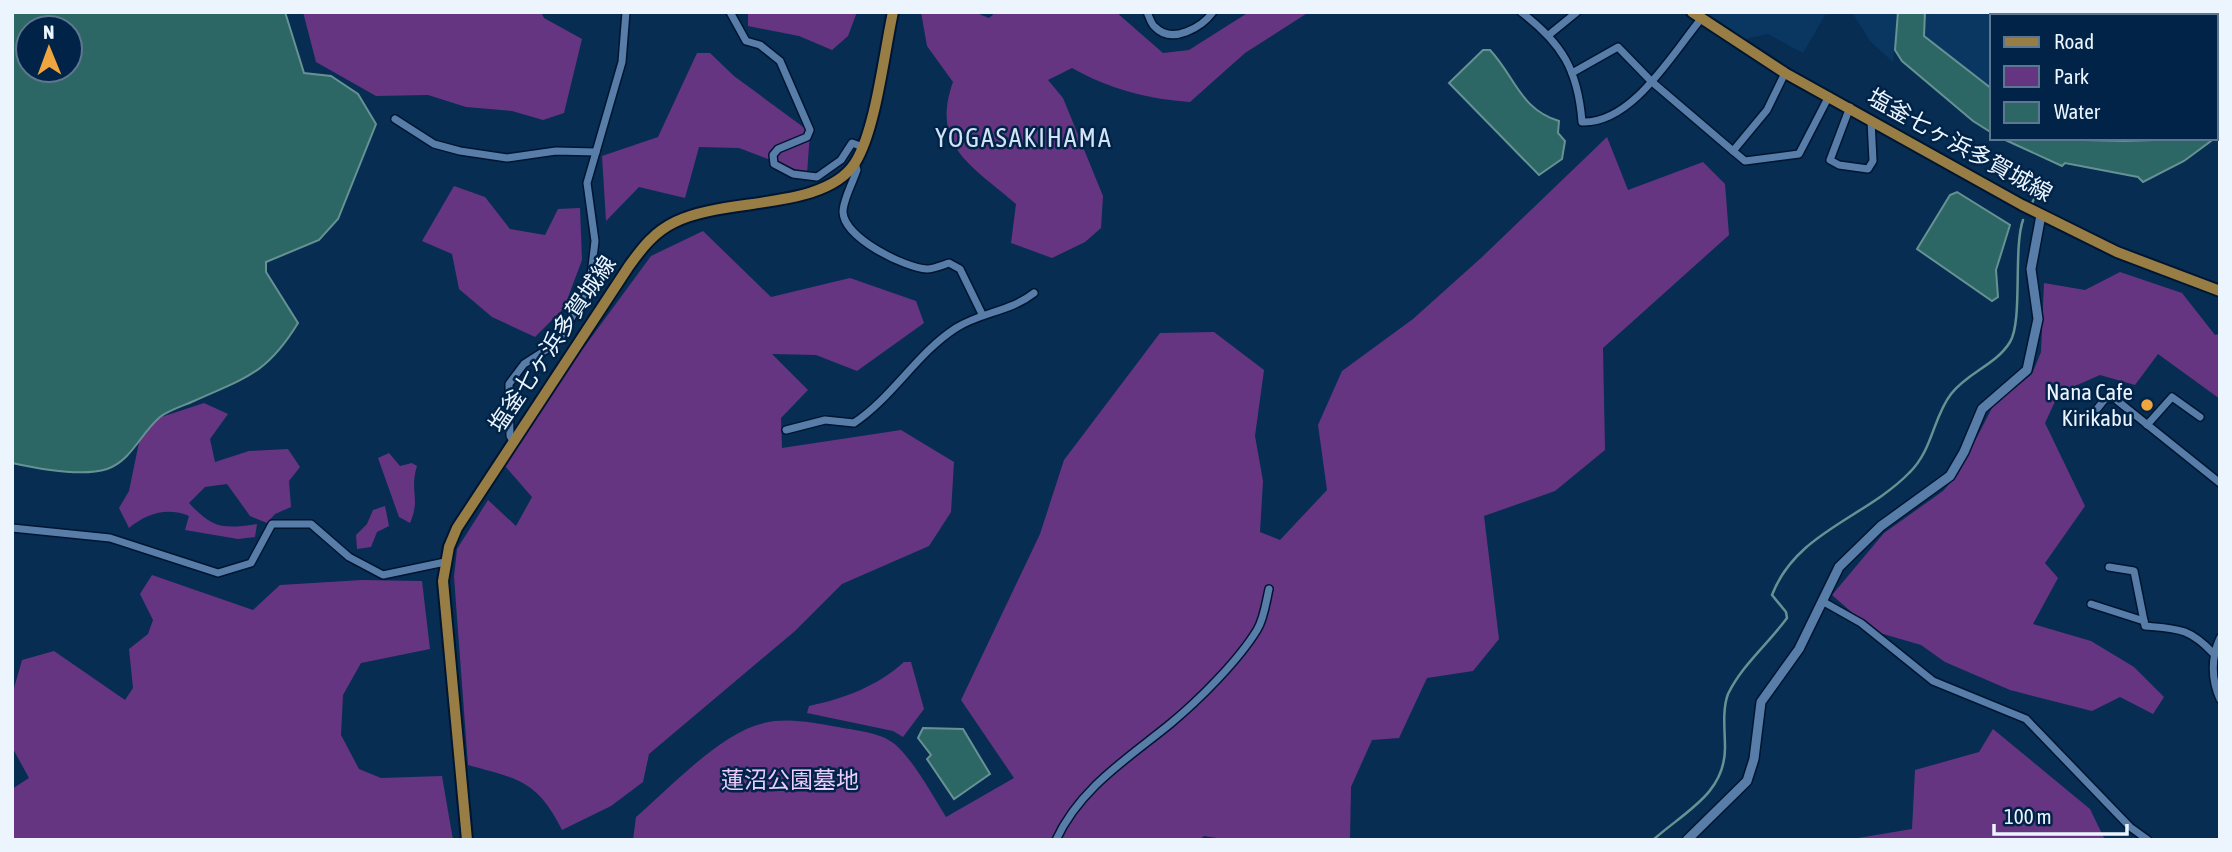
<svg xmlns="http://www.w3.org/2000/svg" width="2232" height="852" font-family="'Asap Condensed','Noto Sans JP',sans-serif">
<rect width="100%" height="100%" fill="#072d52"/>
<g fill="#0a3762">
<path d="M1706,12H1846L1825,15L1803,53L1768,34L1745,39Z"/>
<path d="M1852,12H1898L1893,62L1870,41Z"/>
<path d="M1925,12H2220V88L2216,90V16H1992V89L1923,36Z"/>
</g>
<g fill="#663581">
<path d="M303,12H541L544,18L582,39L564,113L543,120L512,111L466,107L428,95L376,96L316,62Z"/>
<path d="M748,12H857L848,36L832,50L799,36L748,26Z"/>
<path d="M921,12H974L989,18L996,12H1116L1163,53L1189,50L1249,12H1309L1245,53L1190,102C1148,99 1109,89 1072,68L1048,80L1063,98L1103,196L1101,228L1085,242L1052,258L1011,243L1016,204C973,166 930,147 953,82L927,46Z"/>
<path d="M697,53H710L734,76L810,132L807,174L739,148L699,147L685,198L639,187L606,221L602,156L658,137Z"/>
<path d="M1607,137L1628,190L1703,162L1725,184L1729,235L1603,348L1605,450L1555,491L1484,516L1499,639L1473,671L1427,678L1399,738L1372,740L1351,787L1350,840H1230L1204,836L1199,840H633L636,817C670,788 720,733 764,723C789,717 814,723 838,727C858,731 883,732 898,747C917,766 931,793 946,817L1014,778L961,700L1040,534L1064,460L1160,333L1214,332L1264,370L1255,436L1263,481L1260,532L1280,540L1327,490L1318,425L1342,371L1413,319L1481,258Z"/>
<path d="M454,186L485,197L510,229L545,235L558,209L580,208L582,260L564,308L535,337L492,317L459,289L452,254L422,241Z"/>
<path d="M703,231L771,297L850,278L916,301L924,323L857,371L816,355L772,354L808,390L781,418L782,448L901,430L954,462L951,512L929,546L842,584L795,631L649,754L643,782L611,806L562,830C537,780 518,779 468,765L454,577L457,549L488,500L516,526L532,497L504,465L543,403L651,256Z"/>
<path d="M2120,272L2182,293L2215,335L2220,334V399L2158,354L2135,385L2100,375L2059,393L2045,423L2085,506L2045,563L2058,578L2033,624L2091,641L2134,667L2164,697L2153,714L2120,697L2092,711L2010,690L1945,662L1921,645L1873,631L1832,595L1884,533L1943,491L1958,474L1993,406L2032,374L2041,352L2044,283L2085,290Z"/>
<path d="M204,403L228,414L210,439L215,462L249,451L288,449L300,467L289,481L291,507L275,514L267,523L250,516L227,484L205,487L189,503C213,529 223,529 257,524L255,537L238,539L185,530L189,516C168,507 147,513 129,528L119,508L129,491L143,423Z"/>
<path d="M389,453L400,466L412,463L417,466C409,492 421,498 410,523L399,517L378,458Z"/>
<path d="M385,506L389,526L377,532L371,547L357,549L356,535L367,524L373,510Z"/>
<path d="M152,575L253,610L280,585L362,580L422,581L430,649L361,663L343,695L341,735L359,769L381,778L442,776L453,840H12V789L29,778L12,747V695L22,660L54,651L125,700L133,688L129,649L148,634L153,620L140,594Z"/>
<path d="M904,662H911L924,709L903,737L893,731L807,713L809,706C843,699 878,686 904,662Z"/>
<path d="M1993,729L2090,809L2105,840H1846L1912,829L1915,770L1979,752Z"/>
</g>
<g fill="#2d6765" stroke="#669293" stroke-width="2" fill-rule="evenodd">
<path d="M12,12H285L304,73L331,76L358,94L376,124L338,219L319,240L266,262V272L298,323C267,374 245,378 194,401C183,406 169,410 160,417C140,434 132,460 107,469C82,477 39,469 12,463ZM70,28V70H28V28Z"/>
<path d="M1898,12H1925L1924,36L1992,89V133L1973,121L1902,61L1895,50Z"/>
<path d="M1483,50H1490C1516,78 1520,109 1559,121L1558,133L1565,141L1562,159L1539,175L1449,83Z"/>
<path d="M2001,138L2124,141L2215,138L2184,161L2143,182L2138,177L2065,163L2062,166Z"/>
<path d="M1957,192L2010,225L1996,270L1998,297L1992,301L1917,249L1950,195Z"/>
<path d="M923,728L963,729L990,774L954,799L927,759L931,755L918,738Z"/>
</g>
<g fill="none" stroke-linecap="round" stroke-linejoin="round">
<g stroke="#669293" stroke-width="2.5">
<path d="M2032,203L2034,199"/>
<path d="M1653,840C1684,812 1725,794 1725,748C1725,731 1722,710 1728,694C1742,665 1768,644 1787,618L1786,612L1772,595C1796,532 1865,518 1909,473C1933,450 1933,417 1951,394C1968,372 1996,365 2010,342C2023,321 2013,248 2023,220"/>
</g>
<g stroke="#001530" stroke-width="10">
<g id="minor">
<path d="M730,12L746,41L760,45L780,61L810,130L807,137L778,149L773,155L774,164L793,174L817,177L841,160L852,143L863,147"/>
<path d="M1147,12C1149,16 1151,24 1155,27C1172,45 1202,27 1213,12"/>
<path d="M1521,12C1562,43 1578,70 1582,122C1632,124 1672,54 1701,19"/>
<path d="M1550,34L1577,12"/>
<path d="M1572,73L1618,47L1651,81L1733,151L1767,110L1785,73"/>
<path d="M1850,107L1830,160L1839,165L1868,169L1873,161L1871,120"/>
<path d="M395,119L434,144L460,151L507,158L556,151L596,152"/>
<path d="M1733,151L1745,161L1799,154L1829,96"/>
<path d="M855,163L857,170C853,182 843,200 843,212C844,238 905,268 927,269C934,269 943,265 949,263L960,269L982,314"/>
<path d="M2093,414L2105,399L2114,398L2220,483"/>
<path d="M2147,425L2172,397L2200,417"/>
<path d="M786,430L825,420L854,423C893,397 917,353 956,328C981,312 1010,312 1034,293"/>
<path d="M513,441L510,436L509,384L524,364L549,348L563,334L590,283L595,241L587,183L622,62L626,12"/>
<path d="M12,528L110,538L218,573L251,563L272,524H311L349,557L383,575L445,562"/>
<path d="M2109,567L2134,571L2145,626C2179,629 2189,628 2213,653"/>
<path d="M1822,601L1861,623L1933,681L2026,719L2130,827L2148,840"/>
<path d="M2091,604L2144,621"/>
<path d="M2220,638C2211,657 2211,679 2220,699"/>
<path d="M1056,840C1080,788 1127,759 1170,724C1199,700 1238,661 1257,630C1264,619 1266,602 1269,589"/>
</g>
</g>
<g stroke="#001530" stroke-width="12">
<path id="tertiary" d="M1687,840L1747,781L1754,759L1761,702L1799,649L1839,567L1881,526L1950,476L1964,452L1982,409L2027,370L2038,319L2031,269L2041,215"/>
</g>
<g stroke="#001530" stroke-width="14">
<g id="primary">
<path d="M1692,12L1785,73L2022,205L2117,252L2220,291"/>
<path d="M467,840L443,581L449,547L457,528L629,266C642,248 654,232 675,222C724,197 824,211 855,163C876,129 884,53 893,12"/>
</g>
</g>
<use href="#minor" stroke="#577da8" stroke-width="7"/>
<use href="#tertiary" stroke="#577da8" stroke-width="9"/>
<use href="#primary" stroke="#987e45" stroke-width="10"/>
</g>
<circle fill="#f0a63e" stroke="#002347" stroke-width="2.5" cx="2147" cy="405" r="7"/>
<g text-anchor="middle" stroke-width="5" stroke-linejoin="round" paint-order="stroke">
<g font-size="23" fill="#ecf5fe" stroke="#002347">
<text transform="translate(1960 145) rotate(29)" y="8">塩釜七ヶ浜多賀城線</text>
<text transform="translate(552 344) rotate(-56)" y="8">塩釜七ヶ浜多賀城線</text>
</g>
<g font-size="23" fill="#ecf5fe" stroke="#002347" text-anchor="end">
<text x="2133" y="400">Nana Cafe<tspan x="2133" dy="26">Kirikabu</tspan></text>
</g>
<g font-size="23" fill="#eacdfd" stroke="#002347">
<text x="790" y="788">蓮沼公園墓地</text>
</g>
<g font-size="26" letter-spacing="2" fill="#d4e4f7" stroke="#002347">
<text x="1024" y="147">YOGASAKIHAMA</text>
</g>
</g>
<rect width="2232" height="852" fill="none" stroke="#ecf5fe" stroke-width="28"/>
<rect x="1990" y="14" width="228" height="126" fill="#002347" stroke="#5e7790" stroke-width="2"/>
<rect x="2004" y="37" width="35" height="10" fill="#987e45" stroke="#5e7790" stroke-width="2"/>
<text x="2054" y="49" font-size="21" fill="#ecf5fe">Road</text>
<rect x="2004" y="66" width="35" height="21" fill="#663581" stroke="#5e7790" stroke-width="2"/>
<text x="2054" y="84" font-size="21" fill="#ecf5fe">Park</text>
<rect x="2004" y="102" width="35" height="21" fill="#2d6765" stroke="#5e7790" stroke-width="2"/>
<text x="2054" y="119" font-size="21" fill="#ecf5fe">Water</text>
<g transform="translate(49 49) rotate(359)"><circle r="33" fill="#002347" stroke="#5e7790" stroke-width="2"/>
<path d="M0-5L12 26L0 18L-12 26Z" fill="#f0a63e"/>
<text y="-10" font-size="19" font-weight="bold" text-anchor="middle" fill="#ecf5fe">N</text>
</g>
<path d="M1994 824v10h133v-10" fill="none" stroke="#ecf5fe" stroke-width="3.5"/>
<text x="2004" y="824" font-size="21" fill="#ecf5fe" stroke="#002347" stroke-width="5" paint-order="stroke">100 m</text>
</svg>
